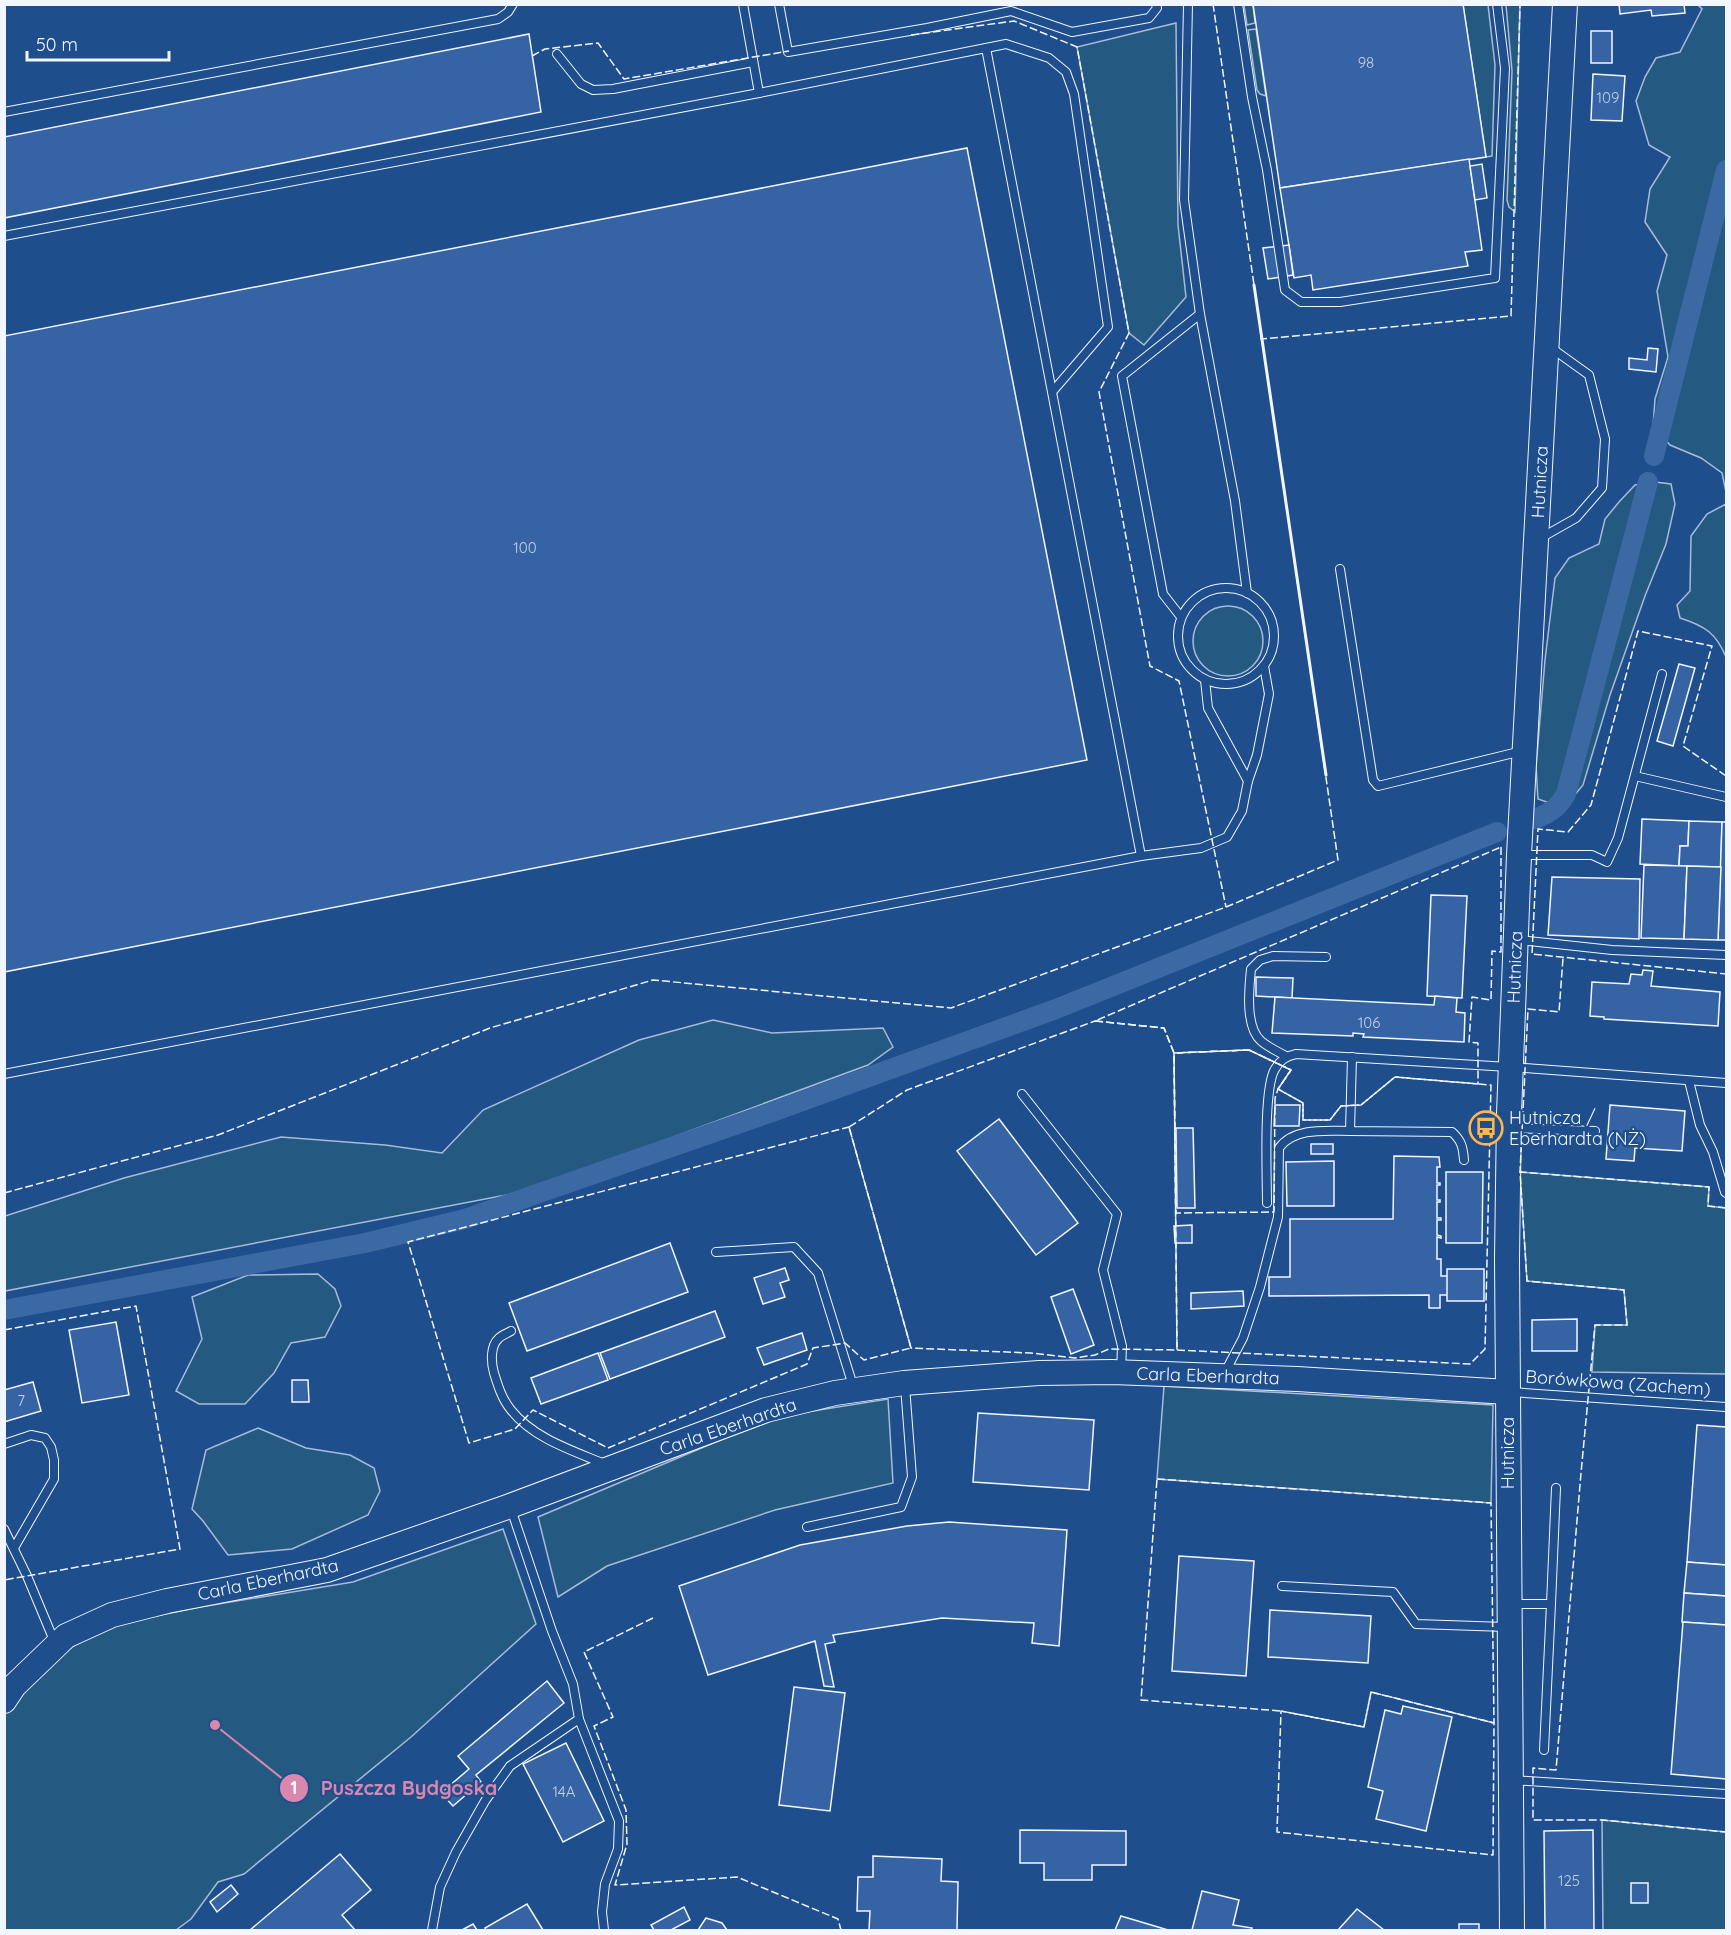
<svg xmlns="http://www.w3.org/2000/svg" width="1731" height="1935" font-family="Quicksand,sans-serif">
<rect width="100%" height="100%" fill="#1f4e8c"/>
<g fill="#245a82" stroke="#a8bbd7" stroke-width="1.5">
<path d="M1244,5H1253L1255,23L1247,25Z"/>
<path d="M1463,5H1488L1495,65L1492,156L1486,157Z"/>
<path d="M1506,5H1520L1515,212L1509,207L1507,200L1512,71Z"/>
<path d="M1698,5H1726V492L1722,473L1701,458L1670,445L1653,426L1655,399L1668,357L1657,291L1667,255L1645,222L1650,189L1670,157L1649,145L1636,101L1645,77L1656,58L1680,52L1702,9Z"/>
<path d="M1176,23L1178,225L1186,297L1144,345L1129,333L1077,47Z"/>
<path d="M1256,29L1266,96L1260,94L1257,90L1248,30Z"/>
<path d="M1655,482L1671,484L1675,504L1666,544L1645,596L1610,695L1583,785L1564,808L1538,799L1536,767L1545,660L1555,578L1569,558L1599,544L1605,519L1619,502L1635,485Z"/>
<path d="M1726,504V657C1716,633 1705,626 1680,618L1677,605L1690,591L1691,536L1707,514Z"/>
<circle cx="1228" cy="641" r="35"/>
<path d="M713,1020L772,1033L883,1028L893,1047L868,1065L527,1191L5,1291V1216L124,1178L281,1137L385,1145L442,1153L483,1110L639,1040Z"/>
<path d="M1520,1172L1709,1187L1708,1206L1726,1208V1374L1592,1372L1595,1325H1627L1624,1290L1527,1281Z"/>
<path d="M318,1274L335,1289L341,1306L325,1337L291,1343L274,1373L245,1404H199L176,1391L202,1339L192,1297L248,1275Z"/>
<path d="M1164,1386L1493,1405L1491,1503L1157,1479Z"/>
<path d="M888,1399L893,1483L775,1510L607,1566L558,1597L538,1517L775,1417Z"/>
<path d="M258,1428L306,1448L350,1455L374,1468L380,1491L368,1515L292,1549L228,1555L203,1521L192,1509L206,1450Z"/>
<path d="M503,1529L536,1624L411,1737L244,1874L218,1882L191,1919L176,1930H5V1713L25,1675L107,1626L200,1607L353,1582Z"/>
<path d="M1602,1820L1726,1832V1930H1603Z"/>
</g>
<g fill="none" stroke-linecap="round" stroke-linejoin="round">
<g stroke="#3b69a3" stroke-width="20">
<path d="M1654,456L1726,170"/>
<path d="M1535,819C1550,813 1558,808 1566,794L1648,482"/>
<path d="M4,1310L365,1243L465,1219L772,1112L1056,1009L1497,832"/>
</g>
</g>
<g fill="#3563a3" stroke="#f2f6ff" stroke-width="1.5">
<path d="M1253,4H1463L1486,157L1280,188Z"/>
<path d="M1619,4H1684L1685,13L1652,16L1651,10L1620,14Z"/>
<rect x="1591" y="31" width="21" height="32"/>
<path d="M529,34L541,112L4,218V137Z"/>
<path d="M1593,74L1625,76L1622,121L1591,120Z"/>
<path d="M967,148L1087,760L4,972V336Z"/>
<path d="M1469,159L1482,250L1465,252L1468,266L1313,290L1311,275L1294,278L1280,188Z"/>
<path d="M1482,164L1487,198L1475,200L1470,166Z"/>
<path d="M1289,245L1293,275L1268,279L1263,248Z"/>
<path d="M1648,348L1658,349L1656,372L1629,369V358L1647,360Z"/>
<path d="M1679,664L1695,668L1673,746L1657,741Z"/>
<path d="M1642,819L1689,821L1688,846H1680L1679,866L1640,864Z"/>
<path d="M1689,821L1722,822L1721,867L1679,866L1680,846H1688Z"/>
<path d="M1722,822H1726V940H1718Z"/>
<path d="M1644,865L1687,866L1684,939L1641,938Z"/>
<path d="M1687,866L1721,867L1718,940L1684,939Z"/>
<path d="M1552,877L1640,879L1639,939L1548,935Z"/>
<path d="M1431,895L1467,896L1462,998L1427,996Z"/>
<path d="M1643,970L1653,971L1651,986L1720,992L1718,1026L1604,1019V1017L1590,1016L1592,982L1629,984L1631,974L1642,975Z"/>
<path d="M1256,977L1293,978L1292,998L1256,996Z"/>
<path d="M1435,996L1457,998L1456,1012L1465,1013L1464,1042L1363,1037L1364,1034L1353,1033V1036L1272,1033L1275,997L1434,1005Z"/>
<path d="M1275,1105H1300L1299,1126H1274Z"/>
<path d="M1610,1105L1685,1111L1682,1151L1635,1148L1634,1161L1606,1159Z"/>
<path d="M999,1119L1078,1223L1036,1255L957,1151Z"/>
<path d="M1176,1128H1193L1195,1208H1177Z"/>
<rect x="1311" y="1144" width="22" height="10"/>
<path d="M1394,1156L1439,1157L1440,1167H1437V1183H1440V1185H1437V1200H1440V1202H1437V1218H1441V1220H1437V1235L1441,1236V1238L1437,1237V1259H1441V1276H1460L1461,1295H1440V1308H1429V1295L1269,1296V1277H1290V1219H1393Z"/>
<path d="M1334,1161V1206H1287L1286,1162Z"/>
<path d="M1446,1172H1483L1482,1243H1446Z"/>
<path d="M1192,1225V1243H1175L1174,1226Z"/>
<path d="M670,1243L688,1292L527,1351L509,1303Z"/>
<path d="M785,1268L789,1280L780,1283L785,1297L763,1304L754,1278Z"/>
<rect x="1447" y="1269" width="37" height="32"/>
<path d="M1073,1289L1094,1345L1071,1354L1051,1297Z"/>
<path d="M1243,1291L1244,1306L1191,1309V1293Z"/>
<path d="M715,1311L725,1337L610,1379L600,1353Z"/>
<path d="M1577,1319V1351H1532V1320Z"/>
<path d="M116,1322L129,1395L82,1403L69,1330Z"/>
<path d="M802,1333L807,1350L764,1365L757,1348Z"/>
<path d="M598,1353L608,1380L541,1404L531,1378Z"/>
<path d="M292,1380H308L309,1402H292Z"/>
<path d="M33,1382L41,1411L4,1422V1390Z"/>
<path d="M978,1413L1094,1420L1089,1490L973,1482Z"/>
<path d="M1697,1425L1726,1427V1565L1687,1562Z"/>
<path d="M949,1522L1067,1530L1059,1646L1032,1643L1034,1623L942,1618L833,1635L835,1642L825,1644L834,1687L824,1686L815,1641L708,1675L679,1586L800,1545L907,1526Z"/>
<path d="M1179,1556L1254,1561L1246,1676L1172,1671Z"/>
<path d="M1687,1562L1726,1565V1596L1684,1593Z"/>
<path d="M1684,1593L1726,1596V1625L1682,1622Z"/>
<path d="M1270,1610L1371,1616L1368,1663L1268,1657Z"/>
<path d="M1683,1622L1726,1625V1779L1671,1774Z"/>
<path d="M547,1681L564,1703L476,1775L481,1782L453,1806L441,1793L469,1769L458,1756Z"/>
<path d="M794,1687L845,1693L830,1811L779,1805Z"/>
<path d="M1403,1706L1452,1717L1426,1831L1376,1819L1383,1791L1368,1787L1385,1710L1401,1714Z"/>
<path d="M566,1743L604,1821L563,1842L523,1764Z"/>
<path d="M1020,1830L1126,1831V1865H1092V1880H1044V1863H1020Z"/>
<path d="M1593,1830L1594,1930H1545L1544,1831Z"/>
<path d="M340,1854L371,1890L342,1915L355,1930H250Z"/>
<path d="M873,1856L942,1859L941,1881L958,1882L957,1930H869L870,1911H857L858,1877H873Z"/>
<rect x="1631" y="1883" width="17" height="20"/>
<path d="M231,1885L238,1894L217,1912L210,1902Z"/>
<path d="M1202,1891L1239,1900L1233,1925L1252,1928L1251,1930H1192Z"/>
<path d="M527,1904L543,1930H486L485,1928Z"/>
<path d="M684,1907L690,1920L671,1930H654L651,1925Z"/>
<path d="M1357,1909L1384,1930H1338Z"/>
<path d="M1121,1916L1168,1930H1115Z"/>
<path d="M706,1918L722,1923L727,1930H698Z"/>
<path d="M473,1924L477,1930H462Z"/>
<rect x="1459" y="1924" width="20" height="6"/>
</g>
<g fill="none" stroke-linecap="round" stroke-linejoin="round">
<g stroke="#f2f6ff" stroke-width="10">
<g id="lane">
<path d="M743,4L759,93"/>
<path d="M779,4L788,52L927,28L1011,11L1072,32L1149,18L1157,8L1156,4"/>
<path d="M1188,4L1184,200L1200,314L1235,501L1247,593"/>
<path d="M1238,4L1252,97L1267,170L1285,290L1301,302H1340L1495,278L1505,68L1497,4"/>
<path d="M986,48L1006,44L1049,58L1066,72L1074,94L1108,327L1053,391"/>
<path d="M557,54L581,84L593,90L613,89L753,62"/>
<path d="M4,112L498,19L508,12L513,4"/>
<path d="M4,236L759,93L986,48L1141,856L4,1074"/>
<path d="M1539,539L1576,518L1602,488L1605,439L1589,375L1550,347"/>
<path d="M1340,569L1373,780L1378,786L1522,751"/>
<circle cx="1226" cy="636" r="48"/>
<path d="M1181,617L1163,594L1122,376L1200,314"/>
<path d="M1205,680L1208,708L1248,781"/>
<path d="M1635,776L1726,797"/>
<path d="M1522,855H1592L1607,862L1618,838L1662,674"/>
<path d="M1141,856L1201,848L1227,837L1242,811L1248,781L1257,755L1269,694L1264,666"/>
<path d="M1519,940L1612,950L1726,955"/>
<path d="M1286,1056C1278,1052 1268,1047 1261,1041C1245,1027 1249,989 1251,969L1260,960L1273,956L1326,957"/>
<path d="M1352,1057L1350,1131L1452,1132C1462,1141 1463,1148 1464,1160"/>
<path d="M1689,1081L1700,1125L1713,1152L1725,1192L1726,1193"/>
<path d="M1022,1094L1117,1214L1103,1270L1122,1346L1121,1372"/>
<path d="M1512,1128L1595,1131"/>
<path d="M1267,1203C1267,1176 1263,1088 1275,1069C1280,1060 1286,1056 1296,1054L1525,1068L1726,1083"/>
<path d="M716,1252L794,1247L818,1273L854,1389"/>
<path d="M511,1331C508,1333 502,1335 499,1338C490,1346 491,1362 494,1373C498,1386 502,1399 511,1410C534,1439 574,1451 607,1465"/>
<path d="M1224,1374L1243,1338L1260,1287L1278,1217L1279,1148C1294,1127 1327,1131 1350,1131"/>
<path d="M1511,1392L1726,1407"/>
<path d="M4,1444L31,1435L45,1438L51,1447L54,1460V1479L14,1548"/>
<path d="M807,1527L901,1507L912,1477L905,1386"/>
<path d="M4,1529L27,1576L55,1643"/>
<path d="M1282,1586L1393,1592L1416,1624L1506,1627"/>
<path d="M1513,1604H1551L1556,1488"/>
<path d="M579,1719L619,1821L618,1849L605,1884L602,1912L604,1930"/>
<path d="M1544,1750L1551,1604"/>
<path d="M1512,1780L1726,1794"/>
<path d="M432,1930L440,1887L456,1852L485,1801L510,1766L579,1719L573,1684L552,1631L510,1506"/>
</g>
</g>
<g stroke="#f2f6ff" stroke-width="26">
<g id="secondary">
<path d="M4,1701L14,1686L66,1636L112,1615L167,1601L327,1570L510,1506L766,1410L835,1393L904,1383L1039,1373L1112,1372L1297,1379L1508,1392"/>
<path d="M1512,1930L1507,1258L1509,1114L1519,855L1565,4"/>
</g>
</g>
<use href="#lane" stroke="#1f4e8c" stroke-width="8"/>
<use href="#secondary" stroke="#1f4e8c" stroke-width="24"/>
<g stroke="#f2f6ff" stroke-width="1.5" stroke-dasharray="8 3" stroke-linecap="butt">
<path d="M911,35L1014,21L1077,47L1129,333L1099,392L1150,666L1179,681L1226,907"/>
<path d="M532,56L545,49L598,43L624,79L789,51"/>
<path d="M1261,337V339L1511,316L1520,4"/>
<path d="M1726,776L1683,746L1712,646L1638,631L1591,805L1568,832L1538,829L1532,954L1726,974"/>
<path d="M1501,847V952L1492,951L1491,1000L1472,997L1469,1042L1478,1043V1084L1395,1077L1361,1105L1341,1106L1330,1120H1303V1103L1278,1089L1291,1070L1249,1050L1174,1053L1164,1028L1095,1021Z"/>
<path d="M1095,1021L1164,1028L1174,1053L1177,1350L1109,1349L1095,1355L1075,1358L1031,1353L911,1348L849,1127L907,1090Z"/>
<path d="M1249,1050L1291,1070L1278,1089L1303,1103V1120H1330L1341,1106L1361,1105L1395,1077L1491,1085L1485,1349L1470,1364L1177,1350L1174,1053Z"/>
<path d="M1249,1050L1291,1070L1278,1089L1275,1098L1274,1212L1176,1213L1174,1053Z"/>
<path d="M849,1127L911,1348L864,1360L845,1343L813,1348L807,1364L608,1448L533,1410L515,1429L469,1443L408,1242Z"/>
<path d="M1522,1172H1520L1528,1009L1559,1012L1563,958L1565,959"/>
<path d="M4,1193L218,1135L490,1028L653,980L951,1008L1226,907L1338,860L1213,4"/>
<path d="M1726,1208L1708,1206L1709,1187L1520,1172L1527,1281L1624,1290L1627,1325H1595L1581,1473L1556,1770L1533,1768V1820H1602L1726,1832"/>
<path d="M4,1330L136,1306L180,1549L4,1580"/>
<path d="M1157,1479L1491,1503L1494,1723L1371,1692L1364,1727L1281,1711L1141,1700Z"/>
<path d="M653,1618L584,1652L613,1717L594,1726L626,1810L627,1844L615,1885L737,1877L838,1919L841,1930"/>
<path d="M1371,1692L1494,1723L1493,1855L1277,1832L1281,1711L1364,1727Z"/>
</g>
<path stroke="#f2f6ff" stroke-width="3" d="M1254,285L1326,775"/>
</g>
<defs>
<g id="bus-ring" transform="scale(1.725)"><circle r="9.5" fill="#1f4e8c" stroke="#ffb74d" stroke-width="1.5"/><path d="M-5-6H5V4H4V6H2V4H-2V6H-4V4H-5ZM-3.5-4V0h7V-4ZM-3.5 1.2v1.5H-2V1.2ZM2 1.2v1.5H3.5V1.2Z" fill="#ffb74d"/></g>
</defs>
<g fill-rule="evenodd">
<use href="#bus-ring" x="1486" y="1128"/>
</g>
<g text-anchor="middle" stroke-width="4.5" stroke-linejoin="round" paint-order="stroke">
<g font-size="15" fill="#c3d1e8">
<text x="1366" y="68">98</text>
<text x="1608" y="103">109</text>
<text x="525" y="553">100</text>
<text x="1369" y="1028">106</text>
<text x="21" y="1406">7</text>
<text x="564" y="1797">14A</text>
<text x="1569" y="1886">125</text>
</g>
<g font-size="18" fill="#f2f6ff" stroke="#1f4e8c">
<text transform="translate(1540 482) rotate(-87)" y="6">Hutnicza</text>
<text transform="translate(1515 967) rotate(-88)" y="6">Hutnicza</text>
<text transform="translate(1208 1376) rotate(2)" y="6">Carla Eberhardta</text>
<text transform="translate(1618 1383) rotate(4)" y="6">Borówkowa (Zachem)</text>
<text transform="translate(728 1427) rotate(-19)" y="6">Carla Eberhardta</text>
<text transform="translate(1508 1453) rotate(-90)" y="6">Hutnicza</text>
<text transform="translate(268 1580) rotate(-12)" y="6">Carla Eberhardta</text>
</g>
<g font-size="18" fill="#f2f6ff" stroke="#1f4e8c" text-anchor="start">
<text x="1509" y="1124">Hutnicza /<tspan x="1509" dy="21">Eberhardta (NŻ)</tspan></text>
</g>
</g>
<path fill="none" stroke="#da87ad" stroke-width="2" d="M215 1725L294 1788"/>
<g fill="#da87ad" stroke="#1f4e8c" stroke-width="2">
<circle cx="215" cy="1725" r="6"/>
<circle cx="294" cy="1788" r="15"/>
</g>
<g font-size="18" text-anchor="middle" font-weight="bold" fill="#fff">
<text x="294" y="1794">1</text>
</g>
<g font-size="20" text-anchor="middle" font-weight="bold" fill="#da87ad" stroke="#1f4e8c" stroke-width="4.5" stroke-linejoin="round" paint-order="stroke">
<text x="409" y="1795">Puszcza Bydgoska</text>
</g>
<rect width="1731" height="1935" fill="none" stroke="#f2f6ff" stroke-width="12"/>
<path d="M27 51v9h142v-9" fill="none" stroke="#f2f6ff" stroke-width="3"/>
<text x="36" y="51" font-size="18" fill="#f2f6ff" stroke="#1f4e8c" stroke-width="4.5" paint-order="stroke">50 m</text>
</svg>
